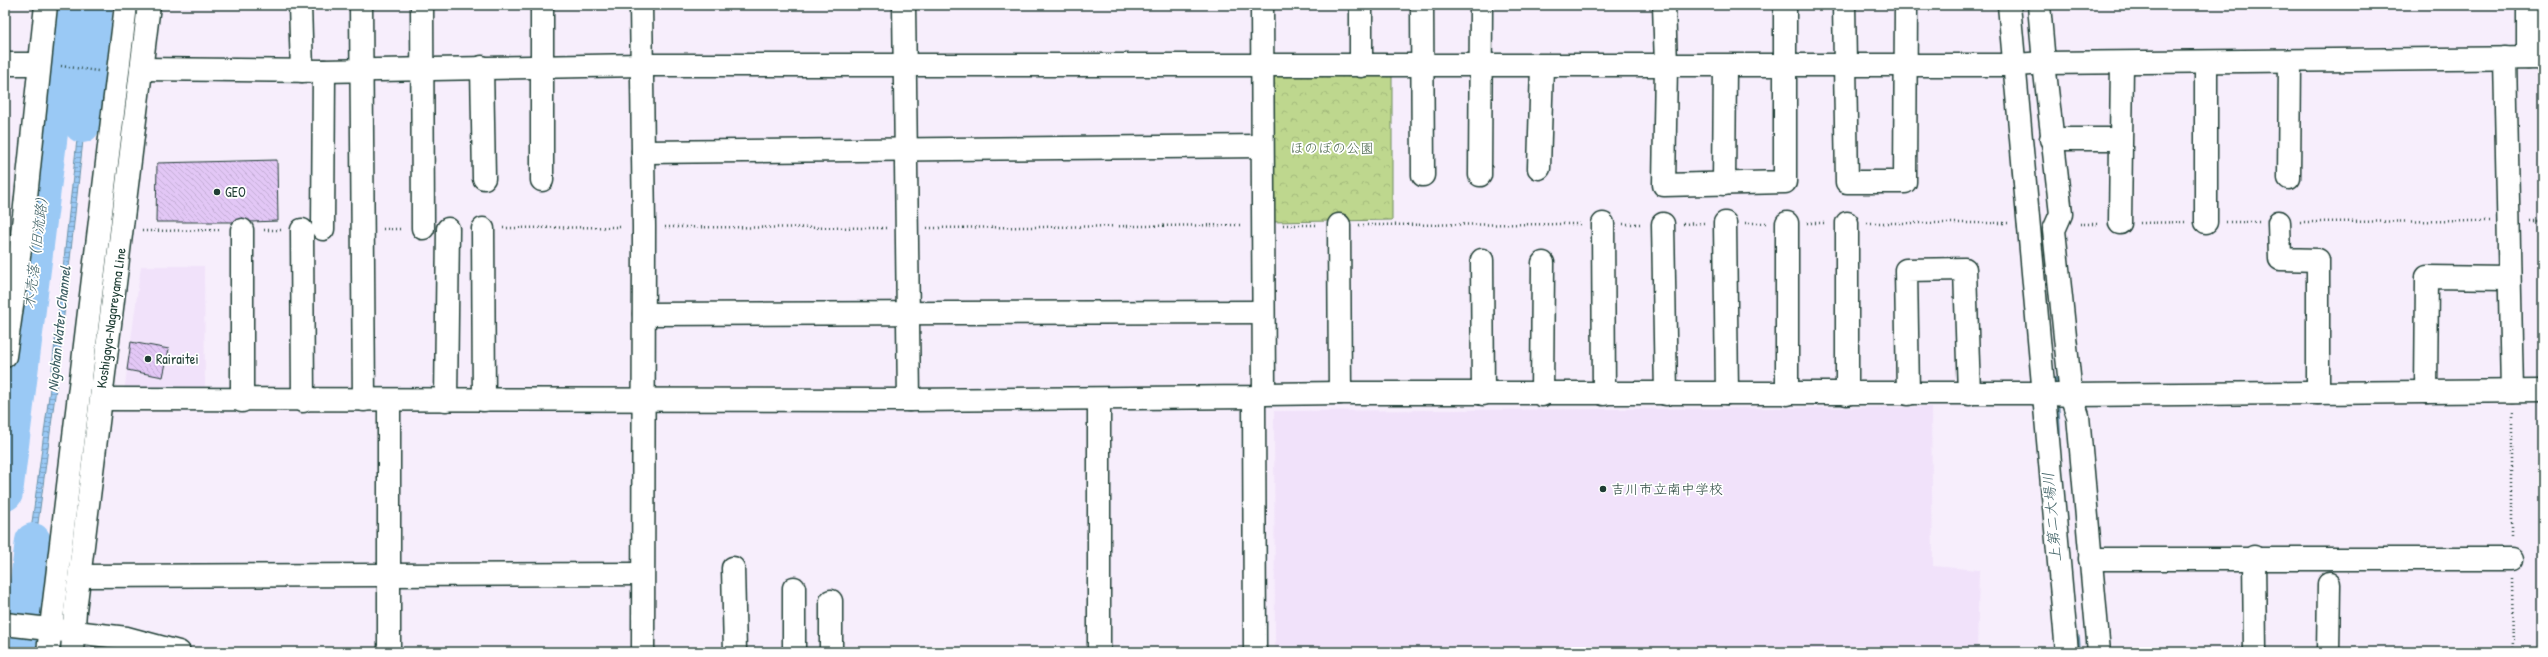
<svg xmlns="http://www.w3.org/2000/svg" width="2548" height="657" font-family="'Patrick Hand','Klee One',sans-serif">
<defs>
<pattern id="park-crowns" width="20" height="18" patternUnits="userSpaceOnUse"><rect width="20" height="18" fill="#bed78e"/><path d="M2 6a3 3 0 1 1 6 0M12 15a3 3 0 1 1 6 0" fill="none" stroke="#a3b97b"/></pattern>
<pattern id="water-rules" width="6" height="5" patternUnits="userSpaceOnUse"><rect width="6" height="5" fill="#9ac9f5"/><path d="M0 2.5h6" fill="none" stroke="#7da4c7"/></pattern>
<pattern id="building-back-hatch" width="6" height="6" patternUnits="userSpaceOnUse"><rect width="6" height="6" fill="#e3c7f6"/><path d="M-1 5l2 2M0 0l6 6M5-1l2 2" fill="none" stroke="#c2acd4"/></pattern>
</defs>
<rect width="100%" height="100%" fill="#f7eefc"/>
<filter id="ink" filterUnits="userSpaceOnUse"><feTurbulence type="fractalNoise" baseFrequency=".025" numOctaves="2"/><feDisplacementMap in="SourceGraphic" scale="8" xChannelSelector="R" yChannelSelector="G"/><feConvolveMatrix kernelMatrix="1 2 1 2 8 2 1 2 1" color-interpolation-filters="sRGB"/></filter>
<g filter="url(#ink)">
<g fill="#f1e2fa">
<path d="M141,266H204L205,388L124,392Z"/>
<path d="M1931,407L1933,566L1979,570L1977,652H1275L1274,411Z"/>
</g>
<path fill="url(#park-crowns)" stroke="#6e8a61" d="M1279,72H1392V220L1271,222V77Z"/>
<g fill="url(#water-rules)" stroke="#6991a8">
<path d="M93,5H98L92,59L87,57Z"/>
<path d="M84,75L90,76L56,388L29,591L23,590L50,388Z"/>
</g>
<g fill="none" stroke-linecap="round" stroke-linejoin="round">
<g stroke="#6991a8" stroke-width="6">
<path d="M2055,380L2058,435"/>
<path d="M2077,638L2078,652"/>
</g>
<g stroke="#9ac9f5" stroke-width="36">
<path d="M82,125L95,5"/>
<path d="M5,493L66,5"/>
<path d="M19,652L33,541"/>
</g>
</g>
<g fill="url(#building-back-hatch)" stroke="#1f3d34">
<path d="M277,160L278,221L251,222L242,218L233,222H156L157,163Z"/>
<path d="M131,342L169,349L163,377L127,370Z"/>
</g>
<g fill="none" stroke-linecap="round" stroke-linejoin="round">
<g stroke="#1f3d34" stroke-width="25">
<g id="minor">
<path d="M300,5L302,71"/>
<path d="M361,5L364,400"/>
<path d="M422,5L423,228"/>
<path d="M641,5L644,227L643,652"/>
<path d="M904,5L909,400"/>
<path d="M1262,5L1264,394"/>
<path d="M1361,5V66"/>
<path d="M1422,5L1423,175"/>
<path d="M1664,5L1666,65L1664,185L1785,182V5"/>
<path d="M1844,5L1847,182H1905L1906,5"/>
<path d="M2009,5L2067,652"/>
<path d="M2039,5L2044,63L2543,58"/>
<path d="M2528,5V58"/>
<path d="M2505,58L2512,391"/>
<path d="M5,64H39"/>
<path d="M482,67L484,178"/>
<path d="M141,69L324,71L642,65H2016L2044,63L2061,214L2054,230L2071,395L2078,416L2099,652"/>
<path d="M2051,139H2120"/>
<path d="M643,152L1262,146"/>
<path d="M1539,168L1542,66"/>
<path d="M1480,175L1481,5"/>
<path d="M2289,178L2290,61"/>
<path d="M542,180V5"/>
<path d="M1724,184L1725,66"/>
<path d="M2206,222V62"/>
<path d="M2279,222L2280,259L2318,260V393"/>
<path d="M1725,223L1727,393"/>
<path d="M1787,223V394"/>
<path d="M2120,223L2122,63"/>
<path d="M1603,224L1604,394"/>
<path d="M1663,224L1666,394"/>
<path d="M1339,225L1340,393"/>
<path d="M323,229L324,71"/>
<path d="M483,229L484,400"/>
<path d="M242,230V401"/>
<path d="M302,230L303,401"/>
<path d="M1482,260L1483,394"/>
<path d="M644,314L1263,312"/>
<path d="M5,356L22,235L46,5"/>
<path d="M2426,392L2427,277L2509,278"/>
<path d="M1847,394V223"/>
<path d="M1908,394L1906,270L1965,269L1969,394"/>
<path d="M1542,395L1543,263"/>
<path d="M1254,397L1255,652"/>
<path d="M101,399L909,400L1254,397L1264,394L1340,393H2031L2071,395L2543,391"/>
<path d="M446,400L448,229"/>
<path d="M2254,557L2255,652"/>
<path d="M2090,559H2512"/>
<path d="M733,568L735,652"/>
<path d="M81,576L642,574"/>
<path d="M794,588V652"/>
<path d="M389,652V400"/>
<path d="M831,652V601"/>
<path d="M1099,652V399"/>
<path d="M2328,652L2329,584"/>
</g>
</g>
<g stroke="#1f3d34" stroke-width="25">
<g id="major">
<path d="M5,624L127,638L179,652"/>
<path d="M48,652L126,5"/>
<path d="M72,652L75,611L149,5"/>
</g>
</g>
<g stroke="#1f3d34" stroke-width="2.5" stroke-dasharray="1 3" stroke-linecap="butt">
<path d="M61,66L98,71"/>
<path d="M2530,221H2543"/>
<path d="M2226,222H2259"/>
<path d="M2300,222L2489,221"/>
<path d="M1745,223H1766"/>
<path d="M1807,223H1826"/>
<path d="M1867,223H2008"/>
<path d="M2140,223L2185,222"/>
<path d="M1623,224H1642"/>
<path d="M1683,224L1704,223"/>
<path d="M2080,224H2099"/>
<path d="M1283,225H1318"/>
<path d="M1359,225L1582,224"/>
<path d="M665,227L886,228"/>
<path d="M503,228L622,227"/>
<path d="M927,228L1242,225"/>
<path d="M383,229H402"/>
<path d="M264,230H281"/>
<path d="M142,231L221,230"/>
<path d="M2512,411V538"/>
<path d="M2512,579L2513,652"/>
</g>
<use href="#minor" stroke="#fff" stroke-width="22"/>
<use href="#major" stroke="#fff" stroke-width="22"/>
</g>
</g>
<g fill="#1f3d34" stroke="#fff" stroke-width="1.5">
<circle cx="217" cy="192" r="4"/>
<circle cx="148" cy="359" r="4"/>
<circle cx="1603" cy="489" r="4"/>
</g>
<g text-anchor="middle" stroke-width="3.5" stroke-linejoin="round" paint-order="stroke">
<g font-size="14" fill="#47644a" stroke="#fff">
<text x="1332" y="153">ほのぼの公園</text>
</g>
<g font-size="14" fill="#1f3d34" stroke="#fff" text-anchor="start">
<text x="225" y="197">GEO</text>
<text x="156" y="364">Rairaitei</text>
<text x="1611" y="494">吉川市立南中学校</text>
</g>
<g font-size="14" fill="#1f3d34" stroke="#fff">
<text transform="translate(111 318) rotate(-82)" y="5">Koshigaya-Nagareyama Line</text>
</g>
<g font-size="15" font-style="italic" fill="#3e6064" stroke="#fff">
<text transform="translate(36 249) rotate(-83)" y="5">木売落（旧流路）</text>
<text transform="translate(59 329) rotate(-84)" y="5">Nigohan Water Channel</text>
<text transform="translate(2052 517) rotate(-95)" y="5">上第二大場川</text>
</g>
</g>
<rect width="2548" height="657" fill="none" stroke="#fff" stroke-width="20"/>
<rect x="10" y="10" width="2528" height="637" fill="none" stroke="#1f3d34" stroke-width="1.5" filter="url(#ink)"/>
</svg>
